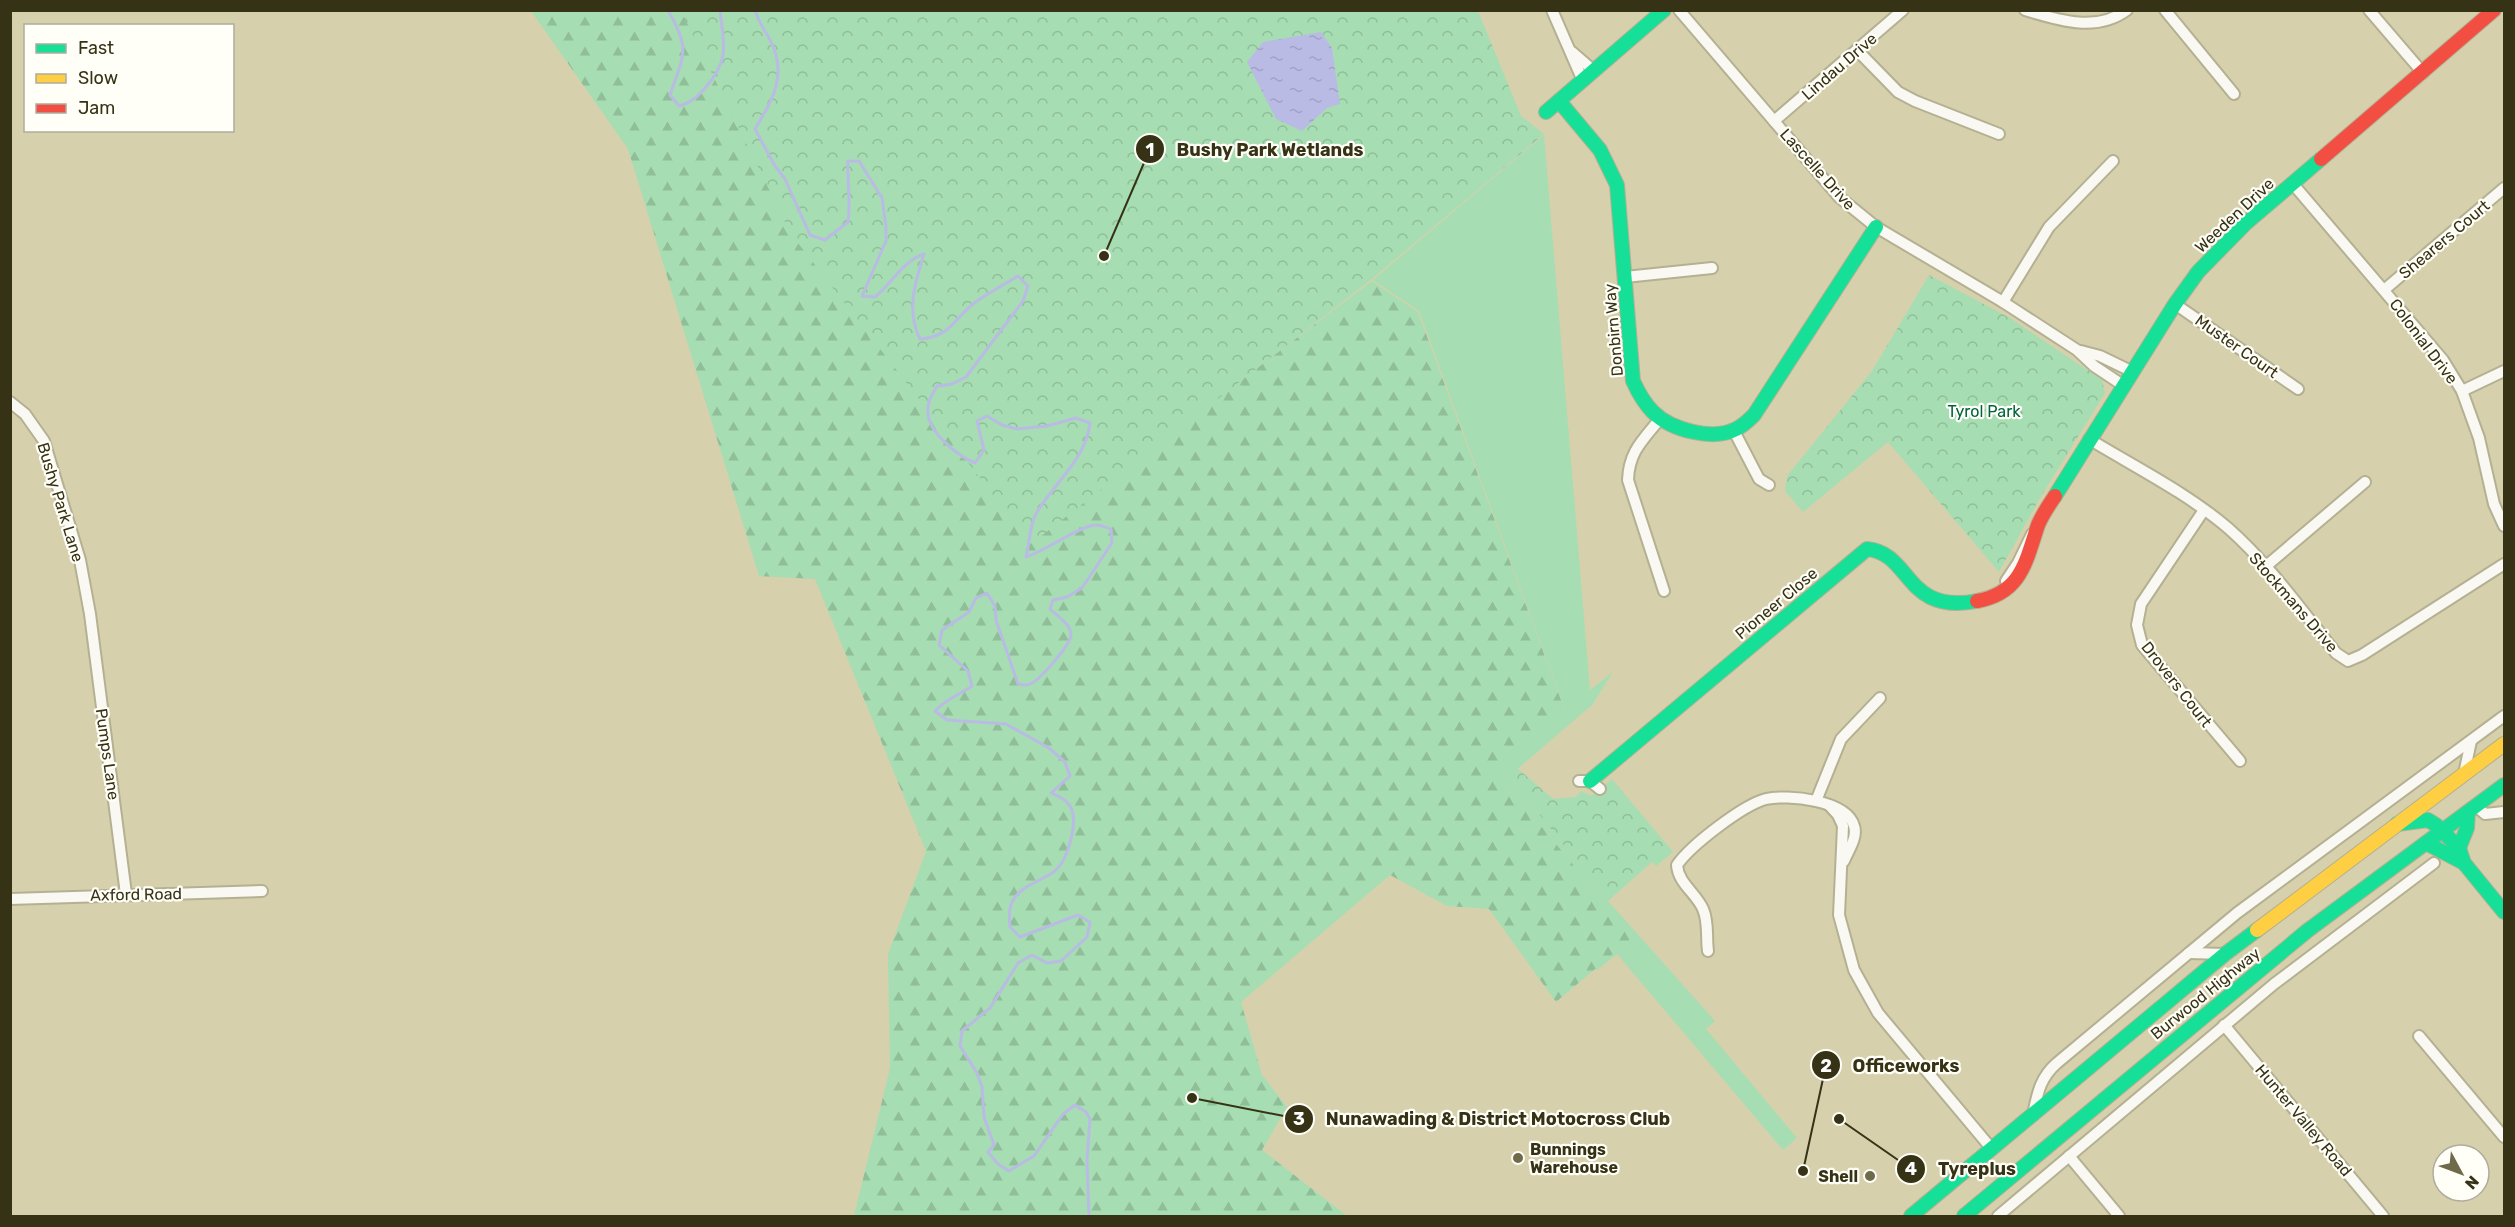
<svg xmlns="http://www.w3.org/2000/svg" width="2515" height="1227" font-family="Rubik,sans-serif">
<defs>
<pattern id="forest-firs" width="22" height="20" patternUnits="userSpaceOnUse" patternTransform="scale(1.5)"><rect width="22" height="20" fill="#a6ddb2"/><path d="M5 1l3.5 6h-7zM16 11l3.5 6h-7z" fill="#90be98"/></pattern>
<pattern id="park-crowns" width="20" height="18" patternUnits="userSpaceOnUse" patternTransform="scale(1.5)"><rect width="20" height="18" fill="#a6ddb2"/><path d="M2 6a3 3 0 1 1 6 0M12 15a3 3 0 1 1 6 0" fill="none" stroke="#90be98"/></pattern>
<pattern id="water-ripples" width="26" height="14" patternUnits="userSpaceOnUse" patternTransform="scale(1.5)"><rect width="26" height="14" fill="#babbe4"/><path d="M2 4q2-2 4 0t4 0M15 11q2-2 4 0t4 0" fill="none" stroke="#a0a1c3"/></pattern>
</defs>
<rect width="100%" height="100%" fill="#d6d1ac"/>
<path fill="#a6ddb2" d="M1544,135L1590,690L1613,672L1592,705L1509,776L1608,901L1715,1021L1706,1029L1797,1138L1783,1150L1617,954L1597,970L1595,968L1633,937L1497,773L1565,710L1419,311L1373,280Z"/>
<path fill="url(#forest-firs)" d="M531,11H877L1031,539L1372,281L1418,312L1565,711L1497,773L1633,937L1556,1002L1489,909L1447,906L1390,875L1241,1002L1262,1075L1287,1107L1262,1150L1347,1216H854L890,1068L888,954L926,851L815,579L759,576L628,149Z"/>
<g fill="url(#park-crowns)">
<path d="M681,11H1478L1521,116L1544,134L1372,279L1031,544L791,234Z"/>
<path d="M1929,275L2010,318L2102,380L2105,393L2040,498L1999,572L1888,442L1803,512L1785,491L1787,476L1872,371Z"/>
<path d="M1517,768L1553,799L1576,797L1581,791L1591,796L1612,779L1673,852L1656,866L1652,862L1608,901L1509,776Z"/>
</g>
<path fill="url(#water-ripples)" d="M1321,32L1332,48L1340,104L1327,108L1302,131L1276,119L1247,62L1263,42Z"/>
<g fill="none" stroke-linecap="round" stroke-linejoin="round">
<g stroke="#babbe4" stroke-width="3">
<path d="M668,10C691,51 684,53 670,95L679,106C692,102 697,97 706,87C730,59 724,45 720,10"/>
<path d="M755,10C758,22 765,30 770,40C788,74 773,99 755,129L775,166L785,179L810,235L825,240L848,222C851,201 847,182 848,161H859L882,198L886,227V241L862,296L875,297C891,284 904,260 924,254C915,282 906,311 920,339C953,336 954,317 977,301C990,292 1005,284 1018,276L1028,286L1023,301L966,377L952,384L937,386C932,395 927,402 928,413C929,433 958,456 975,463L984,450L977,421L987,416L1002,425L1017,429L1047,426L1076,418L1090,423C1086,459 1055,482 1037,512C1029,525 1030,542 1026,557C1046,551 1080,525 1097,525C1101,525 1107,528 1111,529L1112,543L1082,588L1067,597L1053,600L1050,609C1057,616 1071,624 1071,635C1070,646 1040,679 1032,683C1027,686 1023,685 1018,684L996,620L995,606L987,593L976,598L969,612L942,630L939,645L968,671L972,686C959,695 946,699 935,711L947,720L1006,724L1049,748L1065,762L1070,776L1051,793C1060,797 1068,800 1072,810C1077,825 1068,857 1058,868C1047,880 1027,882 1016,896C1008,905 1009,917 1010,927L1020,937L1078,915L1090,922L1087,937L1061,961L1047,963L1032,955L1018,963L990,1008L962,1031L960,1046L977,1073L982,1087L984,1117L994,1145L988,1152L998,1164L1009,1171L1034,1156L1063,1114L1075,1105L1086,1112L1090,1119L1087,1160L1089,1216"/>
</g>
<g stroke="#b4b092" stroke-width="14">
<g id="street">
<path d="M1552,10L1583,81"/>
<path d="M1679,10L1839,197L1876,227L2003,302L2077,350L2094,366L2124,386"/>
<path d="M2025,10C2058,20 2096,33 2127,10"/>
<path d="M2165,10L2234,94"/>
<path d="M2369,10L2423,73"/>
<path d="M1857,50L1898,92L1915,101L1999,134"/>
<path d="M1572,52L1594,71"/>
<path d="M1774,121L1903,10"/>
<path d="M2293,184L2443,360L2462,391L2479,438L2494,504L2504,526"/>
<path d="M1625,277L1712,268"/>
<path d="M2384,290L2504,188"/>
<path d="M2003,302L2049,227L2113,161"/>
<path d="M2175,304L2298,389"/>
<path d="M2081,351L2100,356L2133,372"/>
<path d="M2462,391L2504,371"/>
<path d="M10,402L25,414L44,441L80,560L90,614L126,894"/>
<path d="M1659,420C1642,441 1629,452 1628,480L1664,591"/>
<path d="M1734,431L1759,479L1769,485"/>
<path d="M2089,439C2135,467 2187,493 2228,528C2269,564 2302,611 2336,653L2348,661L2362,655L2504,564"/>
<path d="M2204,510L2141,604L2137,625L2142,645L2240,761"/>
<path d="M2265,567L2365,482"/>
<path d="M2006,581L2018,563L2032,534"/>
<path d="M2464,774L2471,741"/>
<path d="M1579,781H1590L1600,789"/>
<path d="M1816,801L1841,739L1880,698"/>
<path d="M1829,805L1838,815L1843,826L1839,915L1854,970L1878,1013L1991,1148"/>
<path d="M2476,806L2485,814L2504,812"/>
<path d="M10,899L262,891"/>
<path d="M1708,951C1706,937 1709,923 1703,909C1696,893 1678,883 1677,865C1691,845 1743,805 1766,799C1787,794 1847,800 1854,826C1858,837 1848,851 1844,861"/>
<path d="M2189,953L2225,954"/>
<path d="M2224,1025L2383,1216"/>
<path d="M2419,1036L2504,1137"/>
<path d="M2034,1110C2038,1091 2041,1077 2057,1063L2237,913L2504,716"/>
<path d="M2069,1156L2119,1216"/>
<path d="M1998,1216L2274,984L2434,863"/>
</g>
</g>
<g stroke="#b4b092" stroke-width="16">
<g id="fast">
<path d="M1559,101L1600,150L1617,185L1633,381C1638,392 1644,403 1653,412C1671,430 1713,441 1736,429C1743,426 1749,420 1754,415L1876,227"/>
<path d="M1546,112L1664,10"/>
<path d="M2055,496L2175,304L2198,272L2245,224L2321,159"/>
<path d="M1590,781L1867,549C1912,553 1904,615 1977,601"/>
<path d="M2397,824L2428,820L2436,825L2459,848L2464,863L2504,912"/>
<path d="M2426,843L2464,863"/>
<path d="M2459,848L2467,828L2468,812"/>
<path d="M1911,1216L2225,954L2257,930"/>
<path d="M1964,1216L2307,931L2504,785"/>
</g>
</g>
<g stroke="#b4b092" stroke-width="16">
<path id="slow" d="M2257,930L2504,744"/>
</g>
<g stroke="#b4b092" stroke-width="16">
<g id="jam">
<path d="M2321,159L2494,10"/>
<path d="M1977,601C2022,593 2026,560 2038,525C2042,515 2049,505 2055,496"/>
</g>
</g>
<use href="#street" stroke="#f9f8f3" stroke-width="10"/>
<use href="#fast" stroke="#16e098" stroke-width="14"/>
<use href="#slow" stroke="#ffcf43" stroke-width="14"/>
<use href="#jam" stroke="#f24e42" stroke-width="14"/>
</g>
<g fill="#6e6a4a" stroke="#fffef7" stroke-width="2">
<circle cx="1518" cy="1158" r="6"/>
<circle cx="1870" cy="1176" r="6"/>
</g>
<g text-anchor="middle" stroke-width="4.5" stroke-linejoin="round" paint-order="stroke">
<g font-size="16" fill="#363216" stroke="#fffef7">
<text transform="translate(1839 66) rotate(-41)" y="6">Lindau Drive</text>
<text transform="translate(1818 169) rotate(48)" y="6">Lascelle Drive</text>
<text transform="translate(2234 215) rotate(-43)" y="6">Weeden Drive</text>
<text transform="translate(2444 239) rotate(-40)" y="6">Shearers Court</text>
<text transform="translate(1613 330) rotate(-95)" y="6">Donbirn Way</text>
<text transform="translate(2424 341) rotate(53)" y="6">Colonial Drive</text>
<text transform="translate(2237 346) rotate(35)" y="6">Muster Court</text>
<text transform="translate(61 502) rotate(73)" y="6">Bushy Park Lane</text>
<text transform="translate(2294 602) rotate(49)" y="6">Stockmans Drive</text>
<text transform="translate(1776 603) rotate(-40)" y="6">Pioneer Close</text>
<text transform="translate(2177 684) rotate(52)" y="6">Drovers Court</text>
<text transform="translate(108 754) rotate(82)" y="6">Pumps Lane</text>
<text transform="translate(136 894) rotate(-1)" y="6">Axford Road</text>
<text transform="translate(2205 993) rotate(-39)" y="6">Burwood Highway</text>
<text transform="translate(2304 1120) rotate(50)" y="6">Hunter Valley Road</text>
</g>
<g font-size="16" fill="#006442" stroke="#fffef7">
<text x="1984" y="417">Tyrol Park</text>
</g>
<g font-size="16" font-weight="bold" fill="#363216" stroke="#fffef7" text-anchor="start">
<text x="1530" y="1155">Bunnings<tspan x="1530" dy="18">Warehouse</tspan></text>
<text x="1858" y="1182" text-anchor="end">Shell</text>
</g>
</g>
<path fill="none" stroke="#363216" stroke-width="2" d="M1104 256L1150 149M1803 1171L1826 1065M1192 1098L1299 1119M1839 1119L1911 1169"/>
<g fill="#363216" stroke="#fffef7" stroke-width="2">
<circle cx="1104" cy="256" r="6"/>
<circle cx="1803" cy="1171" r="6"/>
<circle cx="1192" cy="1098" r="6"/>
<circle cx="1839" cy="1119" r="6"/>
<circle cx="1150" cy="149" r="15"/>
<circle cx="1826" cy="1065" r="15"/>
<circle cx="1299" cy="1119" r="15"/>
<circle cx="1911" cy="1169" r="15"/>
</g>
<g font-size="18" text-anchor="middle" font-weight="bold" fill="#fff">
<text x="1150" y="156">1</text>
<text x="1826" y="1072">2</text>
<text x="1299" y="1125">3</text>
<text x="1911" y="1175">4</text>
</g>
<g font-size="18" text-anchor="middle" font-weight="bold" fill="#363216" stroke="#fffef7" stroke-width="4.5" stroke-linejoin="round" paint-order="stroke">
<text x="1270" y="156">Bushy Park Wetlands</text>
<text x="1906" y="1072">Officeworks</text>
<text x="1498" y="1125">Nunawading &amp; District Motocross Club</text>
<text x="1977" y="1175">Tyreplus</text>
</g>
<rect width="2515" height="1227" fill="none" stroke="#363216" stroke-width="24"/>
<rect x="24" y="24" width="210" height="108" fill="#fffef7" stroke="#afac9d" stroke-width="1.5"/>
<rect x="36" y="44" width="30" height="9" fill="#16e098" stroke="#afac9d" stroke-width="1.5"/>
<text x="78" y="54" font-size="18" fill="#363216">Fast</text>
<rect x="36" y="74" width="30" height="9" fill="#ffcf43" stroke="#afac9d" stroke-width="1.5"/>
<text x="78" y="84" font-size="18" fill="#363216">Slow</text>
<rect x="36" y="104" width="30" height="9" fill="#f24e42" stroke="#afac9d" stroke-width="1.5"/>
<text x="78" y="114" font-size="18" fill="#363216">Jam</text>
<g transform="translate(2461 1173) rotate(131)"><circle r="28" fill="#fffef7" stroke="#afac9d" stroke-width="1.5"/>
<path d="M0-4.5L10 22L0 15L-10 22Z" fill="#6e6a4a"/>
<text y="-9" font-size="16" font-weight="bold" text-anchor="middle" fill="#363216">N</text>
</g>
</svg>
